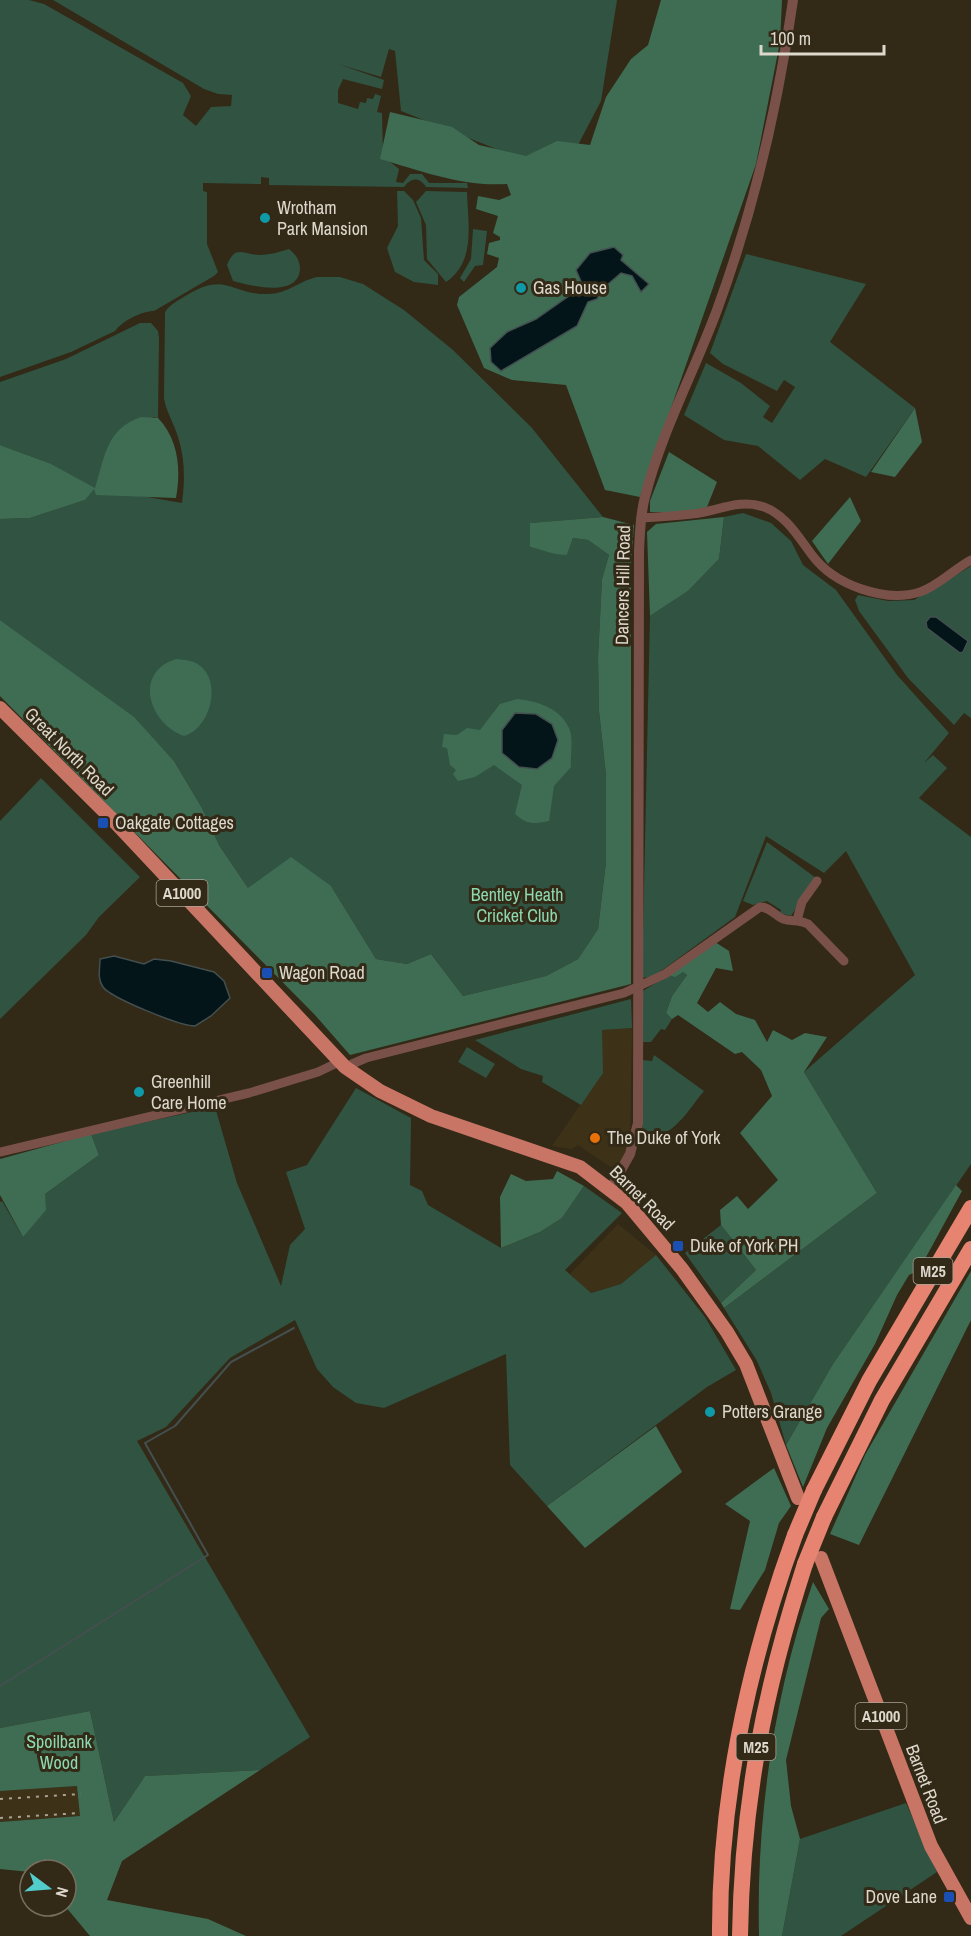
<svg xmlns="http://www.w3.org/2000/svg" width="971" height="1936" font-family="'Archivo Narrow',sans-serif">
<rect width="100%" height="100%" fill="#322917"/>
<g fill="#3d3118">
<path d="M632,1028L630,1144L615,1170L578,1145L571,1149L552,1146L602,1073V1030Z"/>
<path d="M618,1224L656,1255L621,1284L590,1293L570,1274Z"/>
<path d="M78,1786L80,1816L0,1822V1791Z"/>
</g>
<g fill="#315341">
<path d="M0,0H29L44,4L183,83L191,96L183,115L196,126L211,107L231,106L232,95L218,94L204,89L53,0H617L601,101L578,145L529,162L401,111L395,51L389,49L381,77L338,64L384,80L382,89L343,79L338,90V103L358,109L360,102L366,103L367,98L373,99L375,94L381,96L377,112L382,113L383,152L384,157L399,169L396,182L403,183L410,174H422L429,183H467L468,188L426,187C420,177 411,177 404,187L269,185V178L261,177V184L203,183V191L207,192V244L218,272L214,276L154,311C142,311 122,321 115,331L71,352L0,377Z"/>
<path d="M397,191H404L413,200L421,218L424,260L438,274V285L414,282L395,272L387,248L398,226Z"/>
<path d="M426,191L467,192C468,224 476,262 446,282L427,259L426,225L416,202Z"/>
<path d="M473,229L487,231L483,265L475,266L464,282L460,278L471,259Z"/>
<path d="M289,249C296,255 300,260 300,269C298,299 249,285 233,281L227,265C235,245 242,254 259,255C269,255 279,252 289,249Z"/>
<path d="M746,254L866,284L830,342L915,408L866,477L825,459L800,480L758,446L724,440L684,415L706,363L741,383L770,406L763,417L772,423L795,387L784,380L777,391L723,364L710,353Z"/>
<path d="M317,277H340L363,284L404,310L453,350L532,428L603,517L531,523L530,547L567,555L573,538L588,540L609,555L602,579L598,658L599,711L606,775V862L598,929L578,959L546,976L463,996L431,954L407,964L376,959L331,886L248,888L219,845L202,808L174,761L134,718L0,620V519L30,518L85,500L49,463L0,445V382L66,359L140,323H151L158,331L159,338L158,418L153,417L95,488L182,503C185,481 185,458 178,437C174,423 166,412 164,398L165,312C170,304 179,300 187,295C227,271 230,295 268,294C287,294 299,281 317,277Z"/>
<path d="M743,513L771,523L791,541L803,565L836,590L897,675L949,733L924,763L933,755L947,768L919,798L971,837V1164L833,1364L786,1445L771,1393L757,1361L724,1308L877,1193L804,1072L915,975L846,851L824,873L766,836L735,917L654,976L642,978L650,616L688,591L719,559L724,517Z"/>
<path d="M971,566V718L964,713L954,725L908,678L859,611L855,600L858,595L888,601L914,600Z"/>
<path d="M41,778L140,877L99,917L86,935L0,1019V821Z"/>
<path d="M767,842L816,878L791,916L780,913L781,910L767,901L753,905L743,901Z"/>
<path d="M683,972L687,975L672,996L666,1013L672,1019L665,1030L661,1029L651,1042H642L641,992L669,975Z"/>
<path d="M631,999L632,1028L602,1030L603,1073L581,1105L542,1082L543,1076L521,1069L475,1040Z"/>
<path d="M467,1047L495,1064L486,1078L458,1062Z"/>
<path d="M654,1055L704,1091C690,1107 667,1150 642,1129L643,1060L652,1061Z"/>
<path d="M356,1088L411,1118L410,1185L422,1191L428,1205L501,1248L540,1232L562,1218L584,1186L622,1213L565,1270L591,1293L621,1284L656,1255L705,1317L736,1370L707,1387L547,1506L510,1465L506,1354L384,1408L356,1403L333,1387L317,1369L295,1320L230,1358L166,1427L137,1441L310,1737L260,1770L145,1776L114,1822L90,1711L0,1728V1202L2,1201L23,1237L45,1194L99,1155L91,1134L215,1107L237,1183L281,1286L290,1245L305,1229L286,1172L307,1165Z"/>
<path d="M721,1225L756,1270L721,1303L685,1253Z"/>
<path d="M906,1803L937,1872L841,1936H782L800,1839Z"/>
</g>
<g fill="#3e6d54">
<path d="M661,0H782L780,42L756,164L640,497L605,490L566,385L512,380L484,368L457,305L459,297L497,267L499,258L487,254L489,243L500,240V237L493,233L498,216L476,209L478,196L499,200L511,195L507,184C463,187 421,171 380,159L390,112L452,127L479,145L526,156L557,141L590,145L606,97L631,59L648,45Z"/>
<path d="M915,408L922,442L895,477L871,472Z"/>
<path d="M141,417L158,418C179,440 181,470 176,498L96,495L94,489L85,500L30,518L0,519V445L49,463L95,488C105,457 106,429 141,417Z"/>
<path d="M669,452L717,482L707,507L686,512H650V501Z"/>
<path d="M850,497L861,521L828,564L812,541Z"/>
<path d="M603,517L634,525L631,564V984L350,1055L315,1015L0,696V620L134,717L174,761L202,808L219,845L248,888L291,857L331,886L376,959L407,964L431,954L463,996L546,976L578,959L598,929L606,862V775L599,711L598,658L602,579L609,555L588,540L573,538L567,555C553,555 544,550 530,547V523Z"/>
<path d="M724,517L719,559L688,591L650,616L647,532L656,524Z"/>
<path d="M176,659C184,660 192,660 199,665C223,682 210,729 184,736C150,724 132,673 176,659Z"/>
<path d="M517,699C537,701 560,708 569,728C574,738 570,756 571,767L554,786L549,821C534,824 527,825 515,814L522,785L494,765L475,777L458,781L453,774L456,770L450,765L447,748L442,747L444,734L457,735L467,728L480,730L500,704Z"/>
<path d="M715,942L729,951L733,971L716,968L697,1003L708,1012L720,1002L736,1014L755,1020L767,1042L773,1030L792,1040L805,1033L827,1037L804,1072L877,1193L724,1308L721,1303L756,1270L721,1225L720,1210L737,1196L748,1209L778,1180L740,1133L772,1096L761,1070L742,1052L735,1054L678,1015L672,1019L666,1013L672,996L687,975L683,972L675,977L669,975Z"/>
<path d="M91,1134L99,1155L45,1194L46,1210L23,1237L0,1195V1159Z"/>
<path d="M557,1171L584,1186L562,1218L540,1232L501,1248L500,1197L511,1174L526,1181L553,1179Z"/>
<path d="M956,1185L962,1191L919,1270L909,1275L897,1295L875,1344L827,1428L803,1487L786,1445L833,1364Z"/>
<path d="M971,1271V1320L859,1545L830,1534L865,1455Z"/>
<path d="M656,1426L682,1472L585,1548L547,1506Z"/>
<path d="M774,1468L791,1506L779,1523L765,1570L740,1610L730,1609L750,1521L725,1504Z"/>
<path d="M813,1582L829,1609L821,1618L786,1760L791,1806L800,1839L782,1936H759C756,1818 774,1694 813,1582Z"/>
<path d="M90,1711L114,1822L145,1776L260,1770L122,1861L107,1900L208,1919L246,1936H90L65,1906L66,1870H30V1872L0,1869V1822L80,1816L77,1786L0,1791V1728Z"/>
</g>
<g fill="#031519" stroke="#444f4f" stroke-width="1.5">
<path d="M614,247L623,255L621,260L649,284L641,292L632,276L621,273L606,286L597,299L588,302L577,326L501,371L491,362L490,348L507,332L536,319L583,286L576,270L590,253Z"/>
<path d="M930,617H936L968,641L963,652L960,653L927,628L926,622Z"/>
<path d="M515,713L536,714L552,724L558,740L552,758L537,769L519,767L502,753V730Z"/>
<path d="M114,956L144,964L154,959L171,961L214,972L224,981L230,998L211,1016L195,1026C180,1026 111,998 103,987C97,979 100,969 100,959Z"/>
</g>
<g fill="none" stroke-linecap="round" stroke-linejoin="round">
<path stroke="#444f4f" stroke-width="2" d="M0,1686L208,1555L145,1443L175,1426L231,1362L294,1328"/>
<g stroke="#7a5149" stroke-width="9">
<path d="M641,518C658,517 675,516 692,514C716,512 739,498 764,507C786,515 799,538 812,555C834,585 885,603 920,592C938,586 954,569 971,560"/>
<path d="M797,920L802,902L817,881"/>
<path d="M345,1067L366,1058L624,993L665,974L760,907C770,907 774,915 783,919C792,922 799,919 808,924L844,961"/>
<path d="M0,1152L249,1093L318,1072L339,1062"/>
</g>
<path stroke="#7a5149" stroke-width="10" d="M611,1188L630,1154L638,1123L639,551C640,533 640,515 645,497C661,433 694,372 717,310C754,209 778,106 793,0"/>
<g stroke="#c87566" stroke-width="14">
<path d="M0,708L113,820L345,1067L380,1091L431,1116L580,1167L627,1203L682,1269L727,1332L746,1364L798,1498"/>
<path d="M821,1558L931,1846L971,1918"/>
</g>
<g stroke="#e68371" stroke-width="16">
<path d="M814,1490L869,1381L971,1208"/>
<path d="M824,1517L882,1400L971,1249"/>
<path d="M720,1936C719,1798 748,1664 795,1535"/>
<path d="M740,1936C742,1803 764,1691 805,1564"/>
</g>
<g stroke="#a9a295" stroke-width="2" stroke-dasharray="3 6" stroke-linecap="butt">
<path d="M0,1799L81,1794"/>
<path d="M0,1818L80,1813"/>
</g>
<g stroke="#e68371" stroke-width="16">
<path d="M795,1535L814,1490"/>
<path d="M805,1564L824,1517"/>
</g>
</g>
<g fill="#0f9aa8" stroke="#322917" stroke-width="2">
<circle cx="265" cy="218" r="6"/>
<circle cx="521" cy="288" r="6"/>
<circle cx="139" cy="1092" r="6"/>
<circle cx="710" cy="1412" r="6"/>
</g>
<g fill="#1a4fb4" stroke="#322917" stroke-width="2">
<rect x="97" y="817" width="12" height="12" rx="3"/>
<rect x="261" y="967" width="12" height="12" rx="3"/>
<rect x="672" y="1240" width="12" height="12" rx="3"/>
<rect x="943" y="1891" width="12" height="12" rx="3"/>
</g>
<circle fill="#e8710a" stroke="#322917" stroke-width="2" cx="595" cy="1138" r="6"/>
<g text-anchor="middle" stroke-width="6" stroke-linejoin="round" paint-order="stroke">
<g fill="#322917" stroke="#aaa396" stroke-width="1.5">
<rect x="156.5" y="880" width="51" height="26" rx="4.5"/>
<rect x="913.5" y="1258" width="39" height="26" rx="4.5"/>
<rect x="855.5" y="1703" width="51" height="26" rx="4.5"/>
<rect x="736.5" y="1734" width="39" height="26" rx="4.5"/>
</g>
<g font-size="16" font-weight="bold" fill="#ddd7cc">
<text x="182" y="899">A1000</text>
<text x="933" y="1277">M25</text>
<text x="881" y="1722">A1000</text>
<text x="756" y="1753">M25</text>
</g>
<g font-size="18" fill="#ddd7cc" stroke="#322917" text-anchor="start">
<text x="277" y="214">Wrotham<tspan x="277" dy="21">Park Mansion</tspan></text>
<text x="533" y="294">Gas House</text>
<text x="115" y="829">Oakgate Cottages</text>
<text x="279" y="979">Wagon Road</text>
<text x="151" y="1088">Greenhill<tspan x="151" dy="21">Care Home</tspan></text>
<text x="607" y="1144">The Duke of York</text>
<text x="690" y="1252">Duke of York PH</text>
<text x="722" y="1418">Potters Grange</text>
<text x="937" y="1903" text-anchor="end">Dove Lane</text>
</g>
<g font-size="18" fill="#ddd7cc" stroke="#322917">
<text transform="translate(623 585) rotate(-89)" y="6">Dancers Hill Road</text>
<text transform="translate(69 752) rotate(45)" y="6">Great North Road</text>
<text transform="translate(642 1198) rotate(45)" y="6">Barnet Road</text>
<text transform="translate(926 1784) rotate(69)" y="6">Barnet Road</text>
</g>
<g font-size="18" fill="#8cd8b0" stroke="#322917">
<text x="517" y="901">Bentley Heath<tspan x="517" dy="21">Cricket Club</tspan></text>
<text x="59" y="1748">Spoilbank<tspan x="59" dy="21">Wood</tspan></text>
</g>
</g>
<g transform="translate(48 1888) rotate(106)"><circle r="28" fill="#322917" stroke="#766f5f" stroke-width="1.5"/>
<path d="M0-4.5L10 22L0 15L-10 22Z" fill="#52cdcc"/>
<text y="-9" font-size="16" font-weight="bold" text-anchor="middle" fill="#ddd7cc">N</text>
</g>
<path d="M761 45v9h123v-9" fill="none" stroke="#ddd7cc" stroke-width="3"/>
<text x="770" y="45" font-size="18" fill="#ddd7cc" stroke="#322917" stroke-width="4.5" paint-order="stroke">100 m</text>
</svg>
